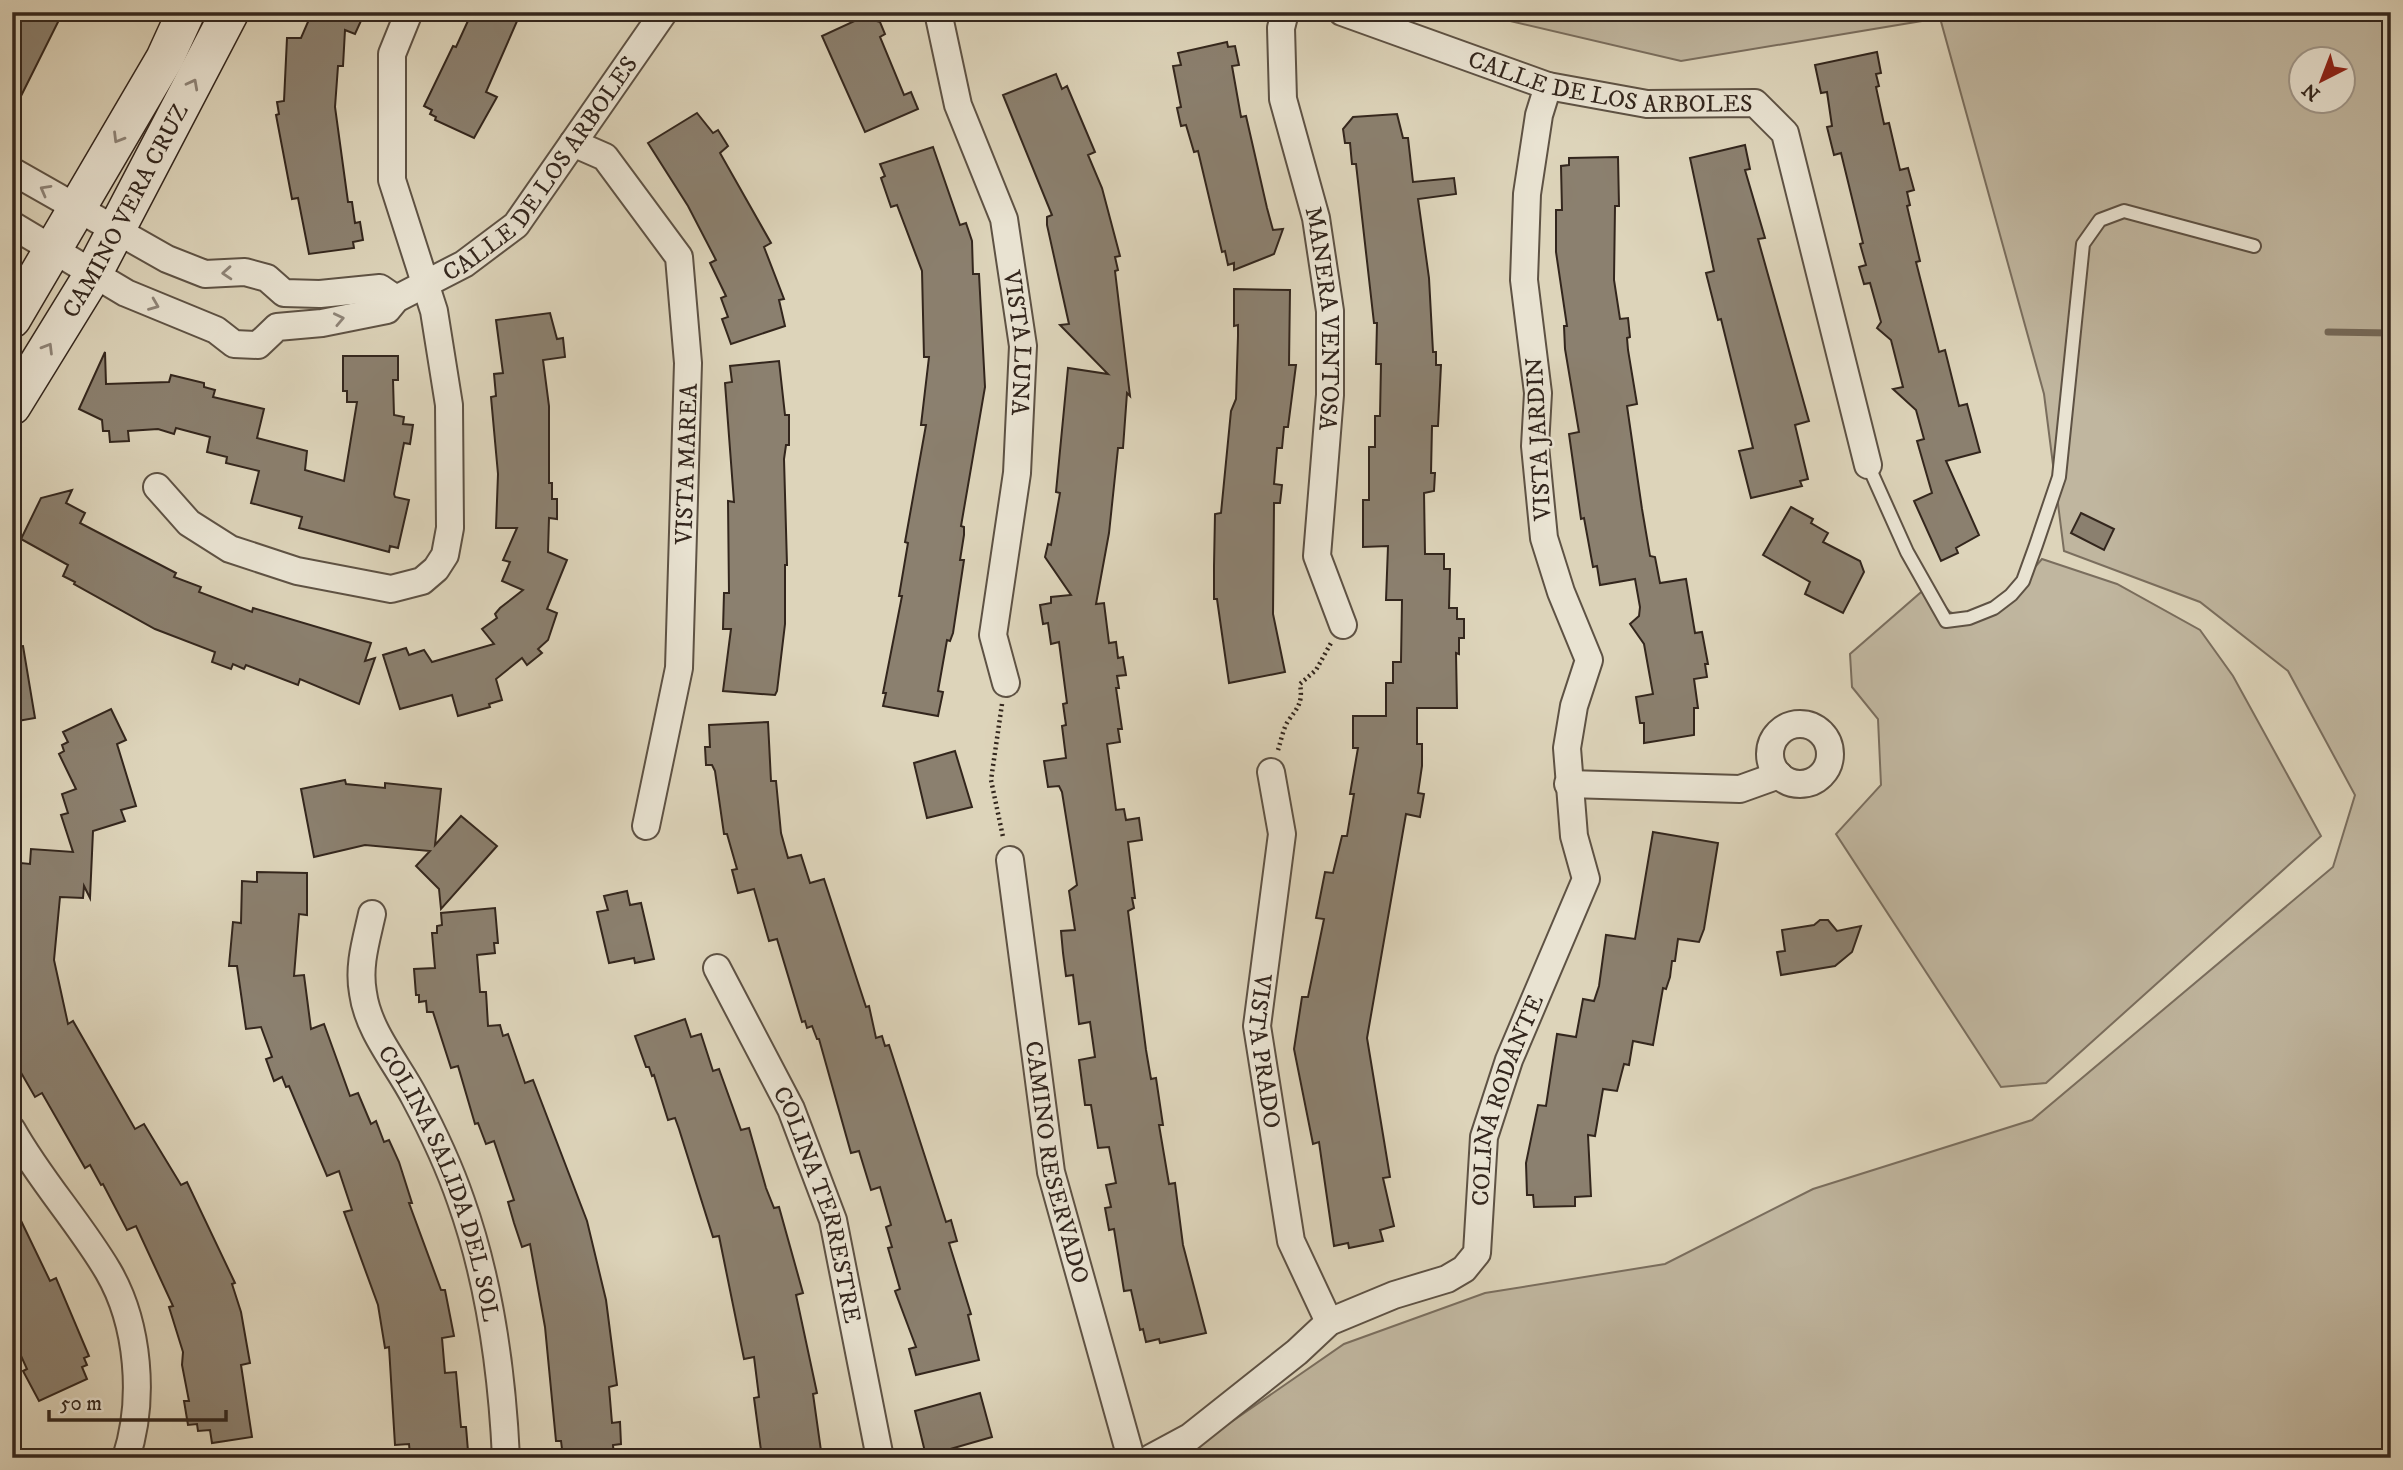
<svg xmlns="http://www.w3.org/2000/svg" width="2403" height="1470" font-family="'IM FELL DW Pica',serif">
<rect width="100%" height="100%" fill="#ddd4ba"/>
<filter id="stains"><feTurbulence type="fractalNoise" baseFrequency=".00286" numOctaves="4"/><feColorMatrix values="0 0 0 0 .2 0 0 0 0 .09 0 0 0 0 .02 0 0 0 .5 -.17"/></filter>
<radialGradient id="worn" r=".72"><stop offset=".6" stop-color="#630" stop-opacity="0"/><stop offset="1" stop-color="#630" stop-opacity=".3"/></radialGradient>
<g fill="#c0b69f" stroke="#7a6e5e" stroke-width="2" fill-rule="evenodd">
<path d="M1472,12H2391V1458H1179L1344,1344L1485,1293L1665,1264L1813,1189L2032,1120L2333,867L2355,795L2288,671L2200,602L2064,551L2044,394L1940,18L1681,61ZM2302,60H2344V102H2302Z"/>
<path d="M2042,559L2117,584L2200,630L2233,676L2321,836L2046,1083L2001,1087L1836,834L1881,785L1878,719L1852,687L1850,654L1927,587L1950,612L1971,621L2010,596Z"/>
</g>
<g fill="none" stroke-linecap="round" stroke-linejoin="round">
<path stroke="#766b5b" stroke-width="7" d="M2328,332L2391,333"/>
</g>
<g fill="#8b806f" stroke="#33261d" stroke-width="2">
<path d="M19,12H63L12,114V26Z"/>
<path d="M306,12H365L355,34L345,30L343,66H338L335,107L348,202H352L355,223L360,222L363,240L353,242L354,248L309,254L298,198L292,199L276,115L279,114L277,102L284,101L287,38H301L311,15Z"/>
<path d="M472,12H521L486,92L497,97L474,138L435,120L436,117L430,114L432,110L424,106L453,46L456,47Z"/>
<path d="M863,17L880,22L885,34L880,37L904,95L911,92L918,109L865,132L822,36Z"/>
<path d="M1227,42L1228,47L1235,46L1239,65L1232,66L1241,117L1246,116L1267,208L1273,230L1283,229L1274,254L1234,270V263L1228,265L1225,251L1222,252L1198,151L1194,152L1186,125L1181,126L1177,108L1181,107L1173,66L1181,65L1178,53Z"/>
<path d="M1877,52L1881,73L1876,74L1879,86L1876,87L1884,124L1889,123L1900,170L1908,168L1914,190L1907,192L1910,205L1907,206L1920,261L1916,262L1939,352L1945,350L1959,406L1967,404L1980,452L1946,461L1979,535L1956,548L1958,553L1941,561L1914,501L1932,493L1917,441L1924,439L1916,410L1893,389L1903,387L1891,340L1877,328L1881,322L1870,283L1864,284L1859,267L1866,265L1860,244L1863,243L1841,153L1834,155L1827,127L1832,126L1827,92L1821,93L1815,65Z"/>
<path d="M1056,74L1062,89L1067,86L1095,152L1088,155L1102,188L1120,256L1115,257L1118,270L1115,271L1130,396L1127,393L1123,448H1118L1109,533L1096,604L1104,603L1109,643L1116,642L1118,658L1123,657L1126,675L1117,676L1119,688H1116L1122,729H1118L1120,742L1107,744L1116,810L1124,809L1126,820L1139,818L1142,840L1128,842L1135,898H1132L1134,908L1128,911L1146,1050L1151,1079L1156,1078L1163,1125H1159L1169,1184L1175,1183L1183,1245L1206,1333L1160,1343L1159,1339L1146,1342L1143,1329L1140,1330L1131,1290L1124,1291L1114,1229L1109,1230L1105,1208L1111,1207L1106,1185L1116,1183L1109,1147L1098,1148L1091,1105H1085L1079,1060L1095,1057L1090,1022L1079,1024L1073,975L1066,976L1063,953L1061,931L1075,930L1069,891L1077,885L1062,792L1059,786L1048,787L1044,761L1066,758L1062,726L1066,725L1063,704L1067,703L1059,642L1051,644L1048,623L1043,624L1040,605L1051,603V597L1071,595L1045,557L1048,544L1051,545L1060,493L1056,492L1068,368L1108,374L1060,325L1069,324L1047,225V217L1052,215L1003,95Z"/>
<path d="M697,113L713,133L718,130L728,146L720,153L771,243L764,247L784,299L779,300L785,326L731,344L722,319L728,317L721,298L726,296L710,263L716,260L688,206L648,143Z"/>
<path d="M1397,114L1403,138H1408L1413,182L1454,178L1456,194L1418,199L1429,278L1433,352H1436V365H1441L1438,426H1432L1431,473H1435L1434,491L1424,493L1425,554H1444V569H1450L1449,608H1457V619H1464V638H1459V654L1456,653L1457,708H1417V744H1422V766L1418,793L1424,794L1420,817L1406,814L1367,1038L1390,1177L1383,1178L1394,1226L1380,1230L1383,1241L1349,1248L1348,1243L1334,1246L1319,1142L1313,1144L1294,1049L1302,997H1308L1324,919L1316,918L1325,872L1333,873L1342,836H1347L1354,794H1350L1358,748H1353V716H1386V683H1393V662H1401L1402,600H1386L1388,546L1363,547V500H1369V447H1375V416H1380L1381,364H1376L1377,323H1374L1356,164H1352L1350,143H1345L1343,129L1353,117Z"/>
<path d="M1745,145L1750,169L1745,170L1765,238L1758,239L1809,421L1795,425L1808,479L1800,481L1802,486L1751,498L1739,451L1753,448L1721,319L1718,320L1706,273L1714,271L1690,158Z"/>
<path d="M933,147L960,225L966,223L972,241L973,274H979L985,387L961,526L964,527V535L960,560H964L953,633L950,641L947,640L938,691L943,692L938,716L883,706L886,693H883L902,596H899L908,543L905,542L926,425H921L929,357H924L922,271L897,205L891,207L881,178L885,176L880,164Z"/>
<path d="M1618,157L1619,206H1615L1614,280L1620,319L1628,318L1630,337L1627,338L1628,350L1637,404L1627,406L1642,509L1650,556L1655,557L1660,583L1686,579L1695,633L1702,632L1708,664H1705L1707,677L1694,679L1698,708H1694V735L1644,743V723H1640L1636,697L1653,694L1644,644L1630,624L1639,616L1640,607L1635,579L1600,585L1597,566L1593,567L1584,518L1581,519L1569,434L1579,432L1565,349L1564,326H1567L1556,252V210H1562L1561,166L1569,165V158Z"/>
<path d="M1234,289L1290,290L1289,365H1296L1288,427H1284L1282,448H1277L1274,484L1282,485L1280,503H1274L1273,614L1285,672L1229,683L1217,599H1214V566L1215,514L1221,513L1231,411L1236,399L1238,336V325L1234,326Z"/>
<path d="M550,313L557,339L563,338L565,357L543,360L549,406V483H552V499H557V519L549,518L548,552L567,560L547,609L557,613L548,640L538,649L542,653L527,665L522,658L496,679L502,700L489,704L490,707L458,716L452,695L400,709L383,655L406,648L409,655L424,650L432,662L494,644L482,629L497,618L495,614L500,608L523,590L502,581L510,562L503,560L517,528H496L498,474L491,397L496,396L494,374L503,373L496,320Z"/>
<path d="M105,352L106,384L169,382L171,375L204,383V387L215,390L213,397L264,409L257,438L307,451L305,470L344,481L357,402H347V391H343V356H398V380H393L394,415L404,417L403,424L413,425L410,444L404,443L394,494L395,497L409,500L398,548L390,546L389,552L299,528L302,517L251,503L259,471L226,463L227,457L207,452L210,437L176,428L174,434L158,429L128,431L129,441L110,442L109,431H103L102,420L79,409Z"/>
<path d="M779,361L785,415H789V445H786L784,459L787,565H785V624L777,691L775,695L723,691L731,629H723L724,593H729L728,501L734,502L725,383L732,382L730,366Z"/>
<path d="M72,490L66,503L85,513L80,523L176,573L174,577L201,587L199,592L252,612L253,608L371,643L365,661L375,658L359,704L300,679L298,685L246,665L244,669L233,664L231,669L212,662L215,652L155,629L74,584L75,582L63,576L68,565L21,539L41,498Z"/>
<path d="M1791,507L1813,519L1811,523L1828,533L1823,542L1860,561L1864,572L1843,613L1805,594L1810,582L1763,555Z"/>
<path d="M2081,513L2114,529L2104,550L2071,533Z"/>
<path d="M23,646L35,718L12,722V647Z"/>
<path d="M111,709L126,740L117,744L136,806L121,810L125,821L93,831L90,898L84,886L83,898L60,897L54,960L68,1024L73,1021L135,1129L144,1124L181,1185L187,1182L235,1283L232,1284L241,1312L250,1363L241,1365L252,1437L212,1443L210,1430L198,1431L197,1424L188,1425L184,1401H189L182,1365L183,1352L169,1307L173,1306L136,1226L127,1230L103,1184L101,1185L90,1165L85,1168L42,1093L35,1097L12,1057V904L19,905L21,863L30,864L31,849L73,852L61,815L68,813L62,794L76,789L59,754L64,751L62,745L68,742L63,732Z"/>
<path d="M768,722L771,781H776L781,833L788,858L801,855L810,883L824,879L866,1007L869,1006L876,1038L882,1036L885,1046L889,1045L946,1222L951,1220L957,1241L949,1243L971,1314L968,1315L979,1360L916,1375L909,1349L916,1347L895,1291L900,1289L888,1248L892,1247L886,1227L891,1225L880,1187L871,1190L859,1151L851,1153L819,1039H817L812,1026L807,1028L805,1021L802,1022L777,939L769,941L754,889L738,893L732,870L737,869L727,834H724L715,771L712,765H706L705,747H710L709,725Z"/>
<path d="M955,751L972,807L927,818L914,763Z"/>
<path d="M345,780L346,784L385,788V783L441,789L435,845L461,816L497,846L441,909L439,889L416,866L430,851L365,845L314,857L301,789Z"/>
<path d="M1653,832L1718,843L1704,929L1699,942L1678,939L1675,961H1672L1670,977L1666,989L1663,988L1653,1045L1633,1041L1629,1065L1624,1064L1617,1091L1603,1089L1595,1136L1588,1135L1591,1196L1575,1197V1206L1534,1207L1533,1195H1527L1526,1163L1538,1105L1546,1106L1557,1034L1576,1037L1583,999L1594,1001L1599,986L1606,935L1635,939Z"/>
<path d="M257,872L307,873V915L299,914L294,976L304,975L311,1029L324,1024L350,1096L358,1093L371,1124L376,1121L384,1142L389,1140L399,1162L412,1203H409L441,1290H445L454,1336L442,1338L445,1373L456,1372L461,1427H466L468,1451L410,1455L409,1444L395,1445L389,1347L385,1348L378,1305L344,1212L352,1210L339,1171L327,1176L289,1086L286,1087L282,1077L274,1081L266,1059L272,1057L261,1027L246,1029L237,966H229L233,922L241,923L242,881L257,882Z"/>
<path d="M627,891L630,905L641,903L654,959L635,963L634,958L609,963L597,912L608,910L604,896Z"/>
<path d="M495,908L498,943H494L495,953L477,955L480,992H486L488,1026L500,1025L503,1036L508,1034L525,1083L533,1080L587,1221L606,1300L617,1385L609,1387L612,1423L620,1422L621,1444L613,1445L614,1457L567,1458L566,1449H562L561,1441H556L545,1327L530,1244L522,1247L514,1223L508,1202L514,1200L494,1141L486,1144L478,1123L475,1124L458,1066L451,1068L433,1012H427L426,1001L419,1002V995H416L414,969L435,968L432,933H437V926L442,925L441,913Z"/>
<path d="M1820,920H1828L1837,931L1861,926L1852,952L1835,966L1781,975L1777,952L1785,951L1782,930L1814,925Z"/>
<path d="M685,1019L691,1037L701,1034L713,1071L719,1069L741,1130L749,1128L766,1188L774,1208L779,1207L803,1293L796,1295L817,1393L813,1394L822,1458H762L754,1398L759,1397L754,1357L744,1359L719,1236L713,1237L679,1129L675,1118L668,1120L654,1075L652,1076L649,1067H646L635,1036Z"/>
<path d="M12,1202L50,1281L56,1278L89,1356L84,1358L87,1365L82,1367L87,1379L39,1401L23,1371L27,1369L12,1336Z"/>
<path d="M980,1393L992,1437L926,1456L915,1411Z"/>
</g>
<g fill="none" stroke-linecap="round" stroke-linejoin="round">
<g stroke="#5e5244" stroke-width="16">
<path id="service" d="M1868,465L1907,552L1946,621L1969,618L1994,608L2011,595L2023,581L2036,545L2059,477L2083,244L2100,220L2124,211L2254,246"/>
</g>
<g stroke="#5e5244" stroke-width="30">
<g id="minor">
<path id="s1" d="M938,12L958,105L1004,219L1023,346L1017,473L993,635L1006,683"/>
<path id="s2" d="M1285,12L1281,28L1283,99L1316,218L1330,311V395L1317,556L1343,625"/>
<path id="s3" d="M1342,12L1548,86L1647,104L1755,103L1785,133L1868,465"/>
<path d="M573,143L605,157L679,257L688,363L679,668L646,826"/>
<path d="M12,171L167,259L205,274L245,272L267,278L284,293L320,294L380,288L396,299"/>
<path id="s4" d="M12,225L126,293L216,330L234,344L258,345L277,327L322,323L387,310L396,299L464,264L516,225L664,12"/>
<path d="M157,487L189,523L230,549L297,571L391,589L422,581L436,569L445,555L450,528L449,405L434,311L392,180V54L409,12"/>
<circle cx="1800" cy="754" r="30"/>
<path id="s5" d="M1271,772L1282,834L1257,1026L1291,1241L1329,1322"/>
<path d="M1568,784L1740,789L1779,775"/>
<path id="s6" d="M1010,860L1051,1172L1131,1458"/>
<path id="s7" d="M372,914C366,941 358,966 363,993C368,1031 398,1065 415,1098C432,1130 449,1166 461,1201C490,1283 502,1371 506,1458"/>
<path id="s8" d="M717,968L791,1109L833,1220L880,1458"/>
<path d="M12,1130C40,1180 79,1222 108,1271C139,1324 145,1400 126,1458"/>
<path id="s9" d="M1151,1458L1190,1437L1297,1352L1329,1322L1394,1295L1447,1279L1464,1269L1477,1253L1484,1137L1509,1060L1586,879L1574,836L1567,748L1574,706L1589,660L1561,592L1544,538L1535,446L1538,393L1524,280L1527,194L1539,115L1548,86"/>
</g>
</g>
<g stroke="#33261d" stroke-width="40">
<g id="secondary">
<path d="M12,319L165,58L186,12"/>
<path id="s10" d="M12,406L92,276L230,12"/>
</g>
</g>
<g stroke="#33261d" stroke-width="4.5" stroke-dasharray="2 3.5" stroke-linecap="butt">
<path d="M1002,704L991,780L1003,837"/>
<path d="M1278,750C1281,741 1283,729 1288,721C1298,707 1303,703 1300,684L1316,670L1331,643"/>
</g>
<use href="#service" stroke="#e9e3d2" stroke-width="12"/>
<use href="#minor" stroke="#e9e3d2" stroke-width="26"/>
<use href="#secondary" stroke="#e9e3d2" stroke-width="37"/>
</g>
<defs><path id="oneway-chevron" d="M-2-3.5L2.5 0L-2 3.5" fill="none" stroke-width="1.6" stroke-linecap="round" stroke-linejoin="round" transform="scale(1.75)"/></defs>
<g stroke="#8e8478">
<use href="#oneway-chevron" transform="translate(193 84) rotate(-62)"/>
<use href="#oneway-chevron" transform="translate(118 138) rotate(121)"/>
<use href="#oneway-chevron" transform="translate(45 190) rotate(-151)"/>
<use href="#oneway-chevron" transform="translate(227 273) rotate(176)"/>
<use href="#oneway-chevron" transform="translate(154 305) rotate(22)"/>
<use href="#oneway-chevron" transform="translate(339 319) rotate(-12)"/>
<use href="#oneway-chevron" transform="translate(48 348) rotate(-59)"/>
</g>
<g text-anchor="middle" stroke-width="5" stroke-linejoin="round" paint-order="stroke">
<g font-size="24" fill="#33261d" stroke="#e9e3d2">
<text dy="8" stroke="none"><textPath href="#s3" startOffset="280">CALLE DE LOS ARBOLES</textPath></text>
<text dy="8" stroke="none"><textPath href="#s4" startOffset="628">CALLE DE LOS ARBOLES</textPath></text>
<text dy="8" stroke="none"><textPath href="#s10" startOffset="226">CAMINO VERA CRUZ</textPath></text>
<text dy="8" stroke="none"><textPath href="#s2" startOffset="312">MANERA VENTOSA</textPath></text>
<text dy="8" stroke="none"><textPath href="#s1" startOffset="343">VISTA LUNA</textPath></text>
<text transform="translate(1538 439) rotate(-93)" y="8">VISTA JARDIN</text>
<text transform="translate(686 464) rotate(-88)" y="8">VISTA MAREA</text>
<text dy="8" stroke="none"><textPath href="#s5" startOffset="282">VISTA PRADO</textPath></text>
<text dy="8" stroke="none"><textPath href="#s9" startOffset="548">COLINA RODANTE</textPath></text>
<text dy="8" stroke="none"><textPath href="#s6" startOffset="306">CAMINO RESERVADO</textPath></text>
<text dy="8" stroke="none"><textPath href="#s7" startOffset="287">COLINA SALIDA DEL SOL</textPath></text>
<text dy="8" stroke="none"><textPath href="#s8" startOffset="259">COLINA TERRESTRE</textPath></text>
</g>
</g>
<rect width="2403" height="1470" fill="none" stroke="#ddd4ba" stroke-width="42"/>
<rect x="14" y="14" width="2375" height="1442" fill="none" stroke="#33261d" stroke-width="3.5"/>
<rect x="21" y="21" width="2361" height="1428" fill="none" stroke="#33261d" stroke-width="2"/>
<g transform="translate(2322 80) rotate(222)"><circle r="33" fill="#e9e3d2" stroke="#a0978a" stroke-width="2"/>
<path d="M0-5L12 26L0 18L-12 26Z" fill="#8f2418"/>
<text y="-10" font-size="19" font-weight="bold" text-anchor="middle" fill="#33261d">N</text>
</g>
<path d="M49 1410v10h177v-10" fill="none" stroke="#33261d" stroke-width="3.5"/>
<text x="60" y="1410" font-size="21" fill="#33261d" stroke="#e9e3d2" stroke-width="5" paint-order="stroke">50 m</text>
<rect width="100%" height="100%" filter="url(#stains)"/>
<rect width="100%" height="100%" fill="url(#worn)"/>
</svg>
